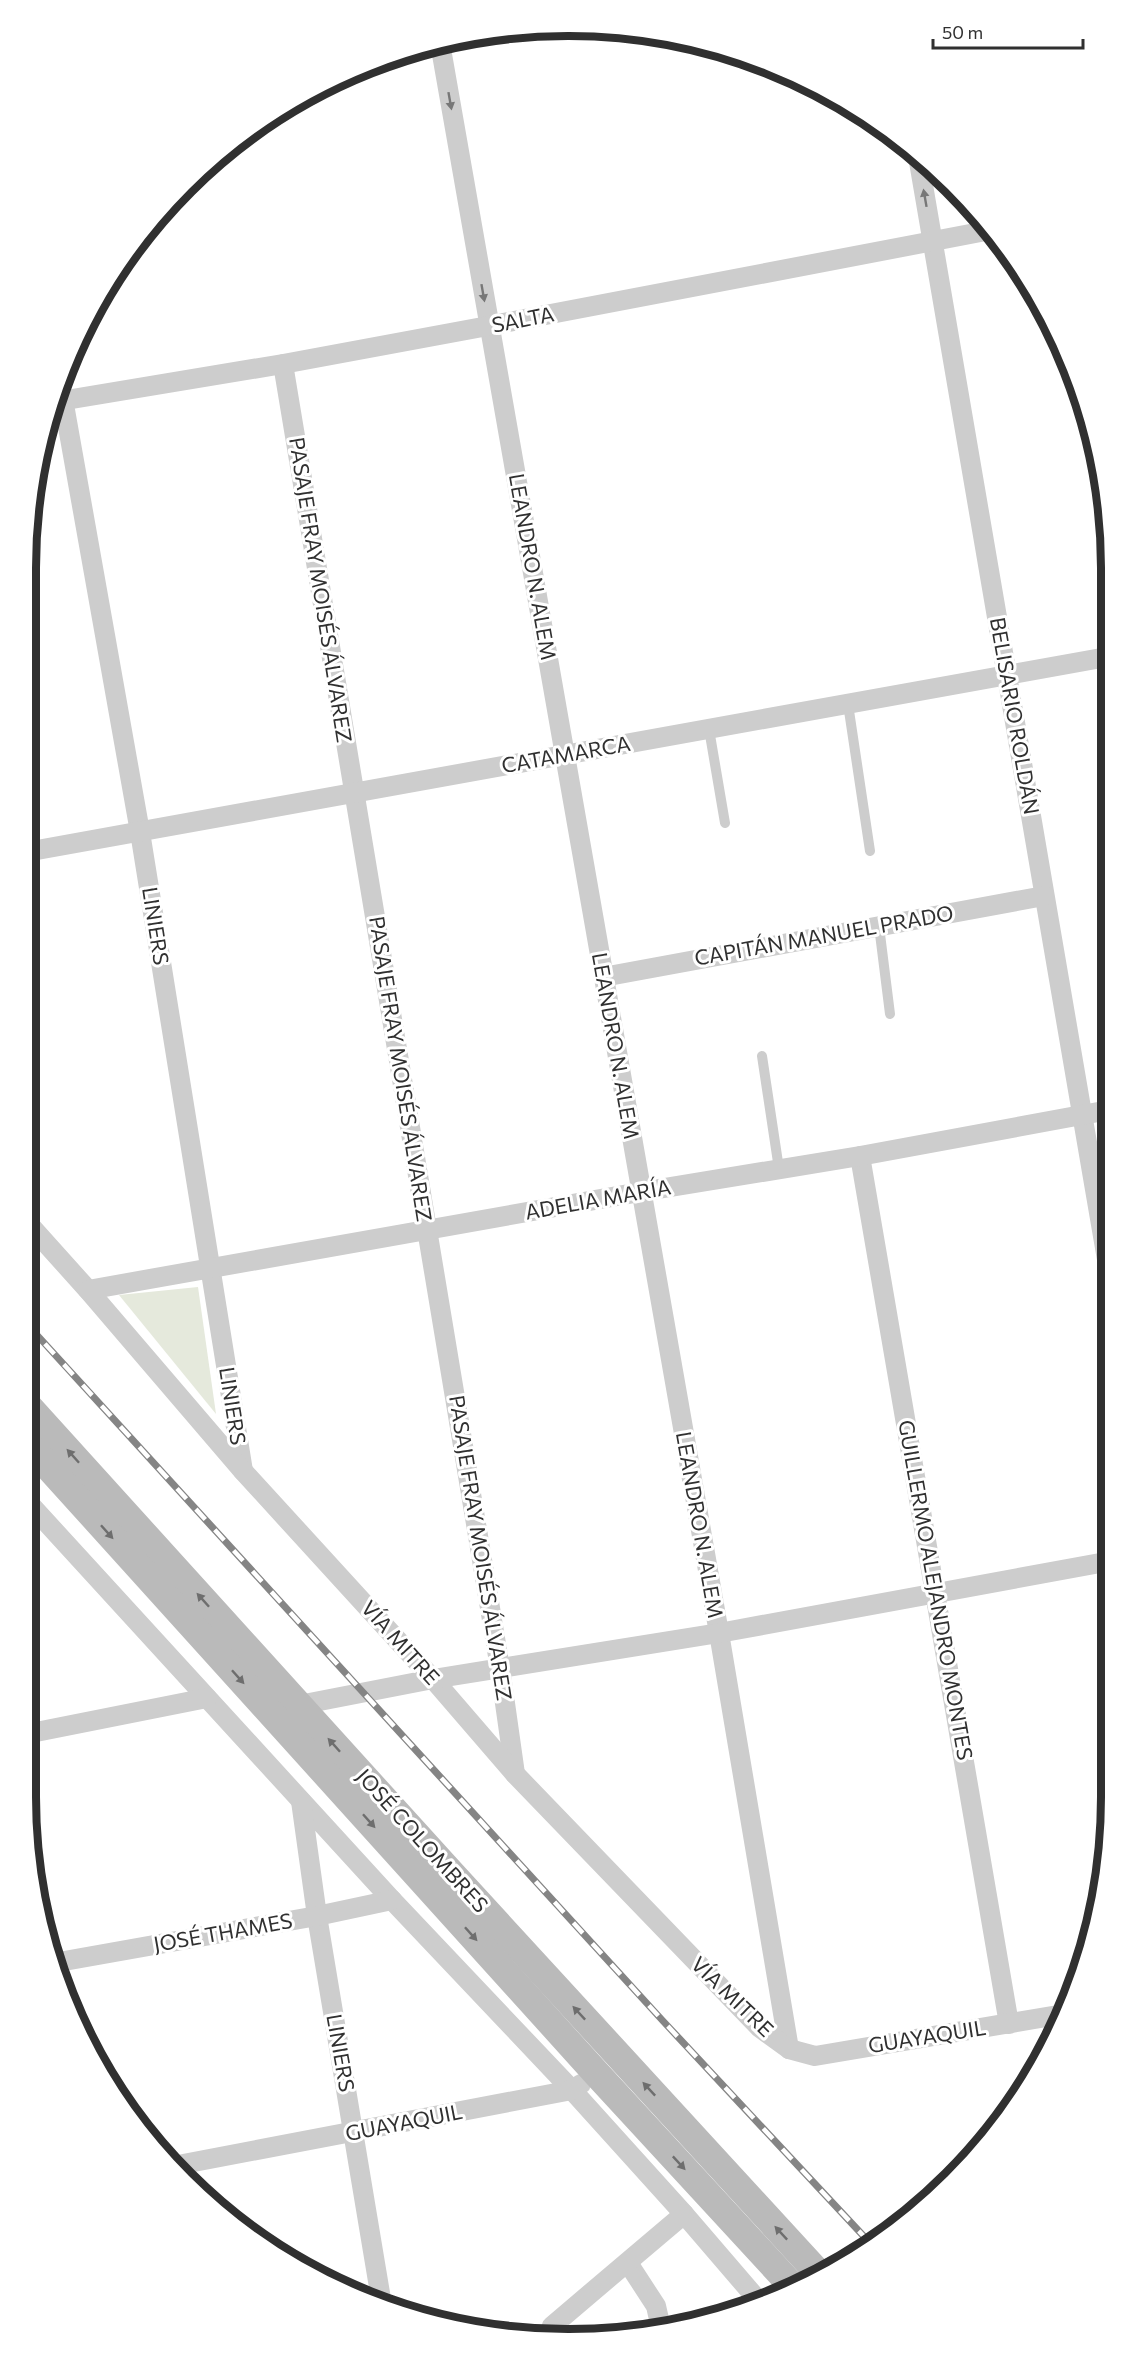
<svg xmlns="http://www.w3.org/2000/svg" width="1137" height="2365" font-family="Commissioner,sans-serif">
<rect width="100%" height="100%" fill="#fff"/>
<path fill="#e5e9dc" d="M198,1287L216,1414L119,1295Z"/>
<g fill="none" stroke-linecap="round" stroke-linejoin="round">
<g stroke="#cdcdcd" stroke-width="10">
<path d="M848,704L870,851"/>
<path d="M709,729L725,823"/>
<path d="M879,926L890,1014"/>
<path d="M762,1056L779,1169"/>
</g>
<g stroke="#cdcdcd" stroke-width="20">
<path d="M440,43L719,1633L789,2049"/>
<path d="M918,156L1110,1277"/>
<path d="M283,364L500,1668L515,1774"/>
<path d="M60,382L140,832L243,1471"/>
<path d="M54,402L283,364L488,326L991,230"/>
<path d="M26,852L1107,657"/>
<path d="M603,977L1044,896"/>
<path d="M860,1156L1009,2024"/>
<path d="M26,1221L88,1290L243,1471L433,1679L515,1774L760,2028L789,2049L815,2056L1064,2014"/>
<path d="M88,1290L640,1192L860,1156L1109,1110"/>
<path d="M26,1500L392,1900L572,2090L684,2214L757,2299"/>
<path d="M290,1709L299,1705L433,1679L719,1633L1111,1561"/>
<path d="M26,1734L207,1698"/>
<path d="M301,1801L317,1916L382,2305"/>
<path d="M53,1963L317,1916L392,1900"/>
<path d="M178,2165L572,2090L581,2084"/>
<path d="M628,2263L656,2306L661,2328"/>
<path d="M550,2332L552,2326L684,2214"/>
</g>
<g stroke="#bababa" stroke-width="28">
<path d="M26,1404L451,1873L821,2276"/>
<path d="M26,1442L596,2073L794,2288"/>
</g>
<g stroke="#858585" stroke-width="7">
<path id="rail" d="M26,1323L663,2021L871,2244"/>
</g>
<use href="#rail" stroke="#fff" stroke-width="4.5" stroke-dasharray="14" stroke-linecap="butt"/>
</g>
<defs><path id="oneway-solid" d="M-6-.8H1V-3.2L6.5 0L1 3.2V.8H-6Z" transform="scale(1.5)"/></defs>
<g fill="#777">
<use href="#oneway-solid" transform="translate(450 101) rotate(80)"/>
<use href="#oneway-solid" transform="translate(925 198) rotate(-100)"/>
<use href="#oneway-solid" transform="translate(483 293) rotate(80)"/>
</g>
<g fill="#6e6e6e">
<use href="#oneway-solid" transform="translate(73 1456) rotate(-132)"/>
<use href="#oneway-solid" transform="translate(107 1532) rotate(48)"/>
<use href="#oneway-solid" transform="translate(203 1600) rotate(-132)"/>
<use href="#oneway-solid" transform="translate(238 1677) rotate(48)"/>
<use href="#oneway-solid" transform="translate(334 1745) rotate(-132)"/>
<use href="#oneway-solid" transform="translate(369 1821) rotate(48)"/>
<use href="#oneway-solid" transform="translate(471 1934) rotate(48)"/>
<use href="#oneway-solid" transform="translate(579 2013) rotate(-133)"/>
<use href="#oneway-solid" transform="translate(649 2089) rotate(-133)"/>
<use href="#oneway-solid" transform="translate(679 2163) rotate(47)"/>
<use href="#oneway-solid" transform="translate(781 2233) rotate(-133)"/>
</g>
<g text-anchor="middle" stroke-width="6" stroke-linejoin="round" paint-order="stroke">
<g font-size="21" fill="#303030" stroke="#fff">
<text transform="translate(523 320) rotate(-11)" y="7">SALTA</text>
<text transform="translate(532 567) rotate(80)" y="7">LEANDRO N. ALEM</text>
<text transform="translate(320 590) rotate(81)" y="7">PASAJE FRAY MOISÉS ÁLVAREZ</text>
<text transform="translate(1014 716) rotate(80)" y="7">BELISARIO ROLDÁN</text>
<text transform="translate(566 755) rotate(-10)" y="7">CATAMARCA</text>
<text transform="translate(155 926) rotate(81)" y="7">LINIERS</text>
<text transform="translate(824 936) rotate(-10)" y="7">CAPITÁN MANUEL PRADO</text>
<text transform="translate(615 1046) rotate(80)" y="7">LEANDRO N. ALEM</text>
<text transform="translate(400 1069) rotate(81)" y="7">PASAJE FRAY MOISÉS ÁLVAREZ</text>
<text transform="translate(598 1200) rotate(-10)" y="7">ADELIA MARÍA</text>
<text transform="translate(232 1406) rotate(81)" y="7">LINIERS</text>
<text transform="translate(699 1525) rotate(80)" y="7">LEANDRO N. ALEM</text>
<text transform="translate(480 1548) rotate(81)" y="7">PASAJE FRAY MOISÉS ÁLVAREZ</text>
<text transform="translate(935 1590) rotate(80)" y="7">GUILLERMO ALEJANDRO MONTES</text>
<text transform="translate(400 1643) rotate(48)" y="7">VÍA MITRE</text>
<text transform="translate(422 1841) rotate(48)" y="7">JOSÉ COLOMBRES</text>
<text transform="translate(223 1933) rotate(-10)" y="7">JOSÉ THAMES</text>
<text transform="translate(732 1997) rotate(44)" y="7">VÍA MITRE</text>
<text transform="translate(927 2037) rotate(-9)" y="7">GUAYAQUIL</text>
<text transform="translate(340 2053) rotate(80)" y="7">LINIERS</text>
<text transform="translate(404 2123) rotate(-11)" y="7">GUAYAQUIL</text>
</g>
</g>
<path d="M0 0H1137V2365H0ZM568 36H569A532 532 0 0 1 1101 568V1797A532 532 0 0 1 569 2329H568A532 532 0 0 1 36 1797V568A532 532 0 0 1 568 36Z" fill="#fff" fill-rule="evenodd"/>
<path fill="none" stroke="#303030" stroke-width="8" d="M568 36H569A532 532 0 0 1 1101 568V1797A532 532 0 0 1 569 2329H568A532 532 0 0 1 36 1797V568A532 532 0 0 1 568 36Z"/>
<path d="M933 39v9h150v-9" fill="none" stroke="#303030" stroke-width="3"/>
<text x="942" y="39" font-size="18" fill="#303030" stroke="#ffffff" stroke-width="4.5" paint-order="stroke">50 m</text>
</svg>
